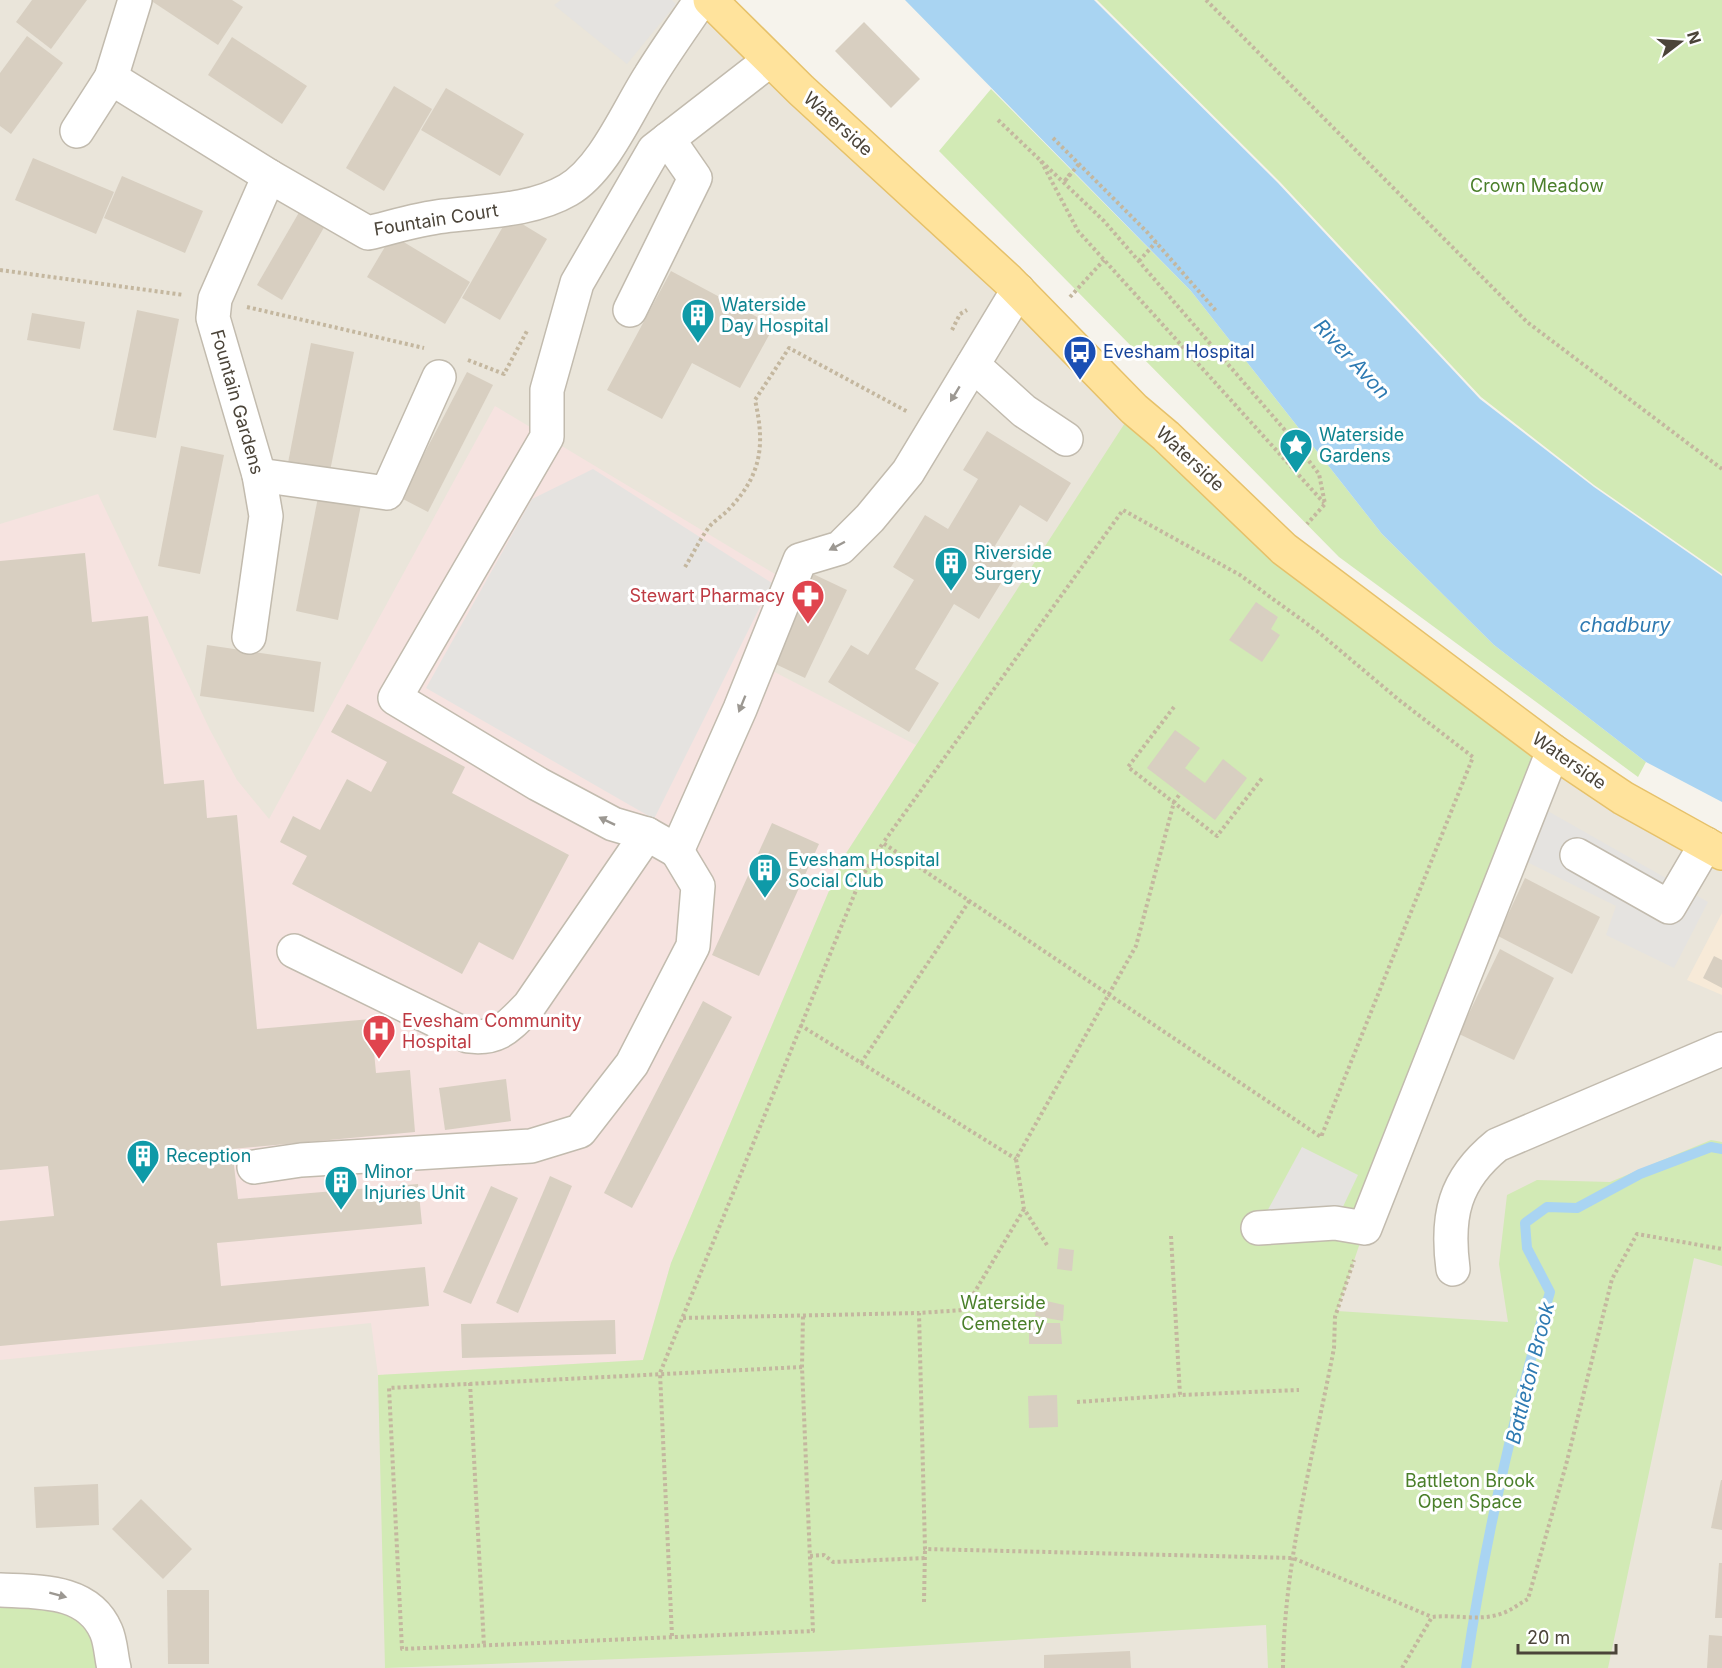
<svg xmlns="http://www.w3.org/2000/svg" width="1722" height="1668" font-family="Inter,sans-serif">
<rect width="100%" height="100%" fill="#f6f3ec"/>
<path fill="#eae5da" d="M0,0H710L1284,549L1722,853V1668H0Z"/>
<path fill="#f7ead8" d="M1722,913V995L1687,980Z"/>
<path fill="#f6e3e0" d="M495,406L795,586L761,665L916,745L843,858L671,1263L643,1360L378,1375L371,1323L0,1360V524L98,494L210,730L237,780L269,819Z"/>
<g fill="#d2eab5">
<path d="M1097,0H1722V574L1594,485L1481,397L1280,182Z"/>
<path d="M991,89L1191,291L1382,534L1494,645L1646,762L1638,777L1339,557L939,151Z"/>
<path d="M1134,409L1553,751L1365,1228L1337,1311L1508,1322L1499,1264L1507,1195L1537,1180L1610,1182L1711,1140L1722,1142V1266L1694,1258L1608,1668H1268L1266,1625L829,1651L385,1668L378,1375L643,1360L671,1263L843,858Z"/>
<path d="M0,1590L89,1607L114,1668H0Z"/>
</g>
<g fill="#e5e3e0">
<path d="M561,0H672L676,4L627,64L554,5Z"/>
<path d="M593,469L772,583L654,819L426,688L532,499Z"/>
<path d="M1546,810L1708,902L1674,968L1606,935L1616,906L1519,858Z"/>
<path d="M1302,1147L1358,1175L1331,1232L1258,1228Z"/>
</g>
<path fill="#a9d4f2" d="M905,0H1094L1278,183L1480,399L1594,487L1722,576V802L1646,762L1494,645L1382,534L1191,291Z"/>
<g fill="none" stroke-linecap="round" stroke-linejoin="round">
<path stroke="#a9d4f2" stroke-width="10" d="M1466,1668C1485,1541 1513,1415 1550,1292L1527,1248L1525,1223L1547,1207L1577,1208L1640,1174L1711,1147L1722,1149"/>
</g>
<g fill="#d8cfc1">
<path d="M32,0H87L51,49L16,22Z"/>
<path d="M150,0H232L243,7L218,45Z"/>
<path d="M864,22L920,79L891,108L835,51Z"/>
<path d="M27,36L63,63L11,134L0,126V73Z"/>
<path d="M232,37L307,86L282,124L208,75Z"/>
<path d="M394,86L432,109L384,191L346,168Z"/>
<path d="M446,88L524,134L500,176L421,130Z"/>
<path d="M33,158L114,192L96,234L15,200Z"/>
<path d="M122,176L203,211L185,253L104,218Z"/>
<path d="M301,209L326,224L282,300L257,285Z"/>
<path d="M509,216L547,239L500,320L462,298Z"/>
<path d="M392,235L470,282L445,324L367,277Z"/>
<path d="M671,271L774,326L740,388L692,363L662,419L607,390Z"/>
<path d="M137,310L179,319L156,438L113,430Z"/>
<path d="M32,313L85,322L80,349L27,340Z"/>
<path d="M311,343L354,352L330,471L288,463Z"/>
<path d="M467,372L493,385L428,512L401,498Z"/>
<path d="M987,431L1071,483L1047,522L1020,505L993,549L1014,562L979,619L954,604L915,669L939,683L909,732L828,682L851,645L868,655L914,580L893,567L925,515L948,529L978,479L963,470Z"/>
<path d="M181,446L224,455L200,574L158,566Z"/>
<path d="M319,492L362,500L338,620L296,611Z"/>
<path d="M85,553L92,622L148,616L164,784L204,780L207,818L237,815L257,1029L371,1019L376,1073L410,1070L415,1132L232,1149L238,1199L418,1184L422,1224L217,1243L221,1286L425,1267L429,1306L0,1346V1221L54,1216L48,1166L0,1170V561Z"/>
<path d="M811,573L847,590L805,678L769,661Z"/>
<path d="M1256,602L1278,617L1271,629L1280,635L1262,662L1229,640Z"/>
<path d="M207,645L321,662L314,712L200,696Z"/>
<path d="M347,704L465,767L452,793L569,855L513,960L479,942L462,974L292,884L307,856L280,842L293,816L320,830L347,779L371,792L387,762L331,732Z"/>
<path d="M1175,730L1200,748L1185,768L1205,783L1223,759L1247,778L1215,820L1147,768Z"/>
<path d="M772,823L819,844L759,976L712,955Z"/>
<path d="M1525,878L1600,917L1572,974L1498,936Z"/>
<path d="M1500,949L1554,978L1514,1060L1459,1034Z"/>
<path d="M1714,956L1722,960V988L1703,978Z"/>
<path d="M703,1001L732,1017L632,1208L604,1193Z"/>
<path d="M506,1079L511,1121L445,1130L439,1088Z"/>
<path d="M550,1176L572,1186L518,1313L496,1303Z"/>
<path d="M491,1186L518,1198L471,1304L443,1292Z"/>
<path d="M1059,1248L1074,1250L1072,1271L1057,1269Z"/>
<path d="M1038,1299L1064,1305L1063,1321L1035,1316Z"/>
<path d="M615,1320L616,1354L462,1358L461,1324Z"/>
<path d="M1029,1323H1060L1062,1344H1029Z"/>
<path d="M1057,1395L1058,1427L1029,1428L1028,1396Z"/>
<path d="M1721,1480H1722V1530L1711,1528Z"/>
<path d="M98,1484L99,1525L36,1528L34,1487Z"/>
<path d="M141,1499L192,1549L163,1579L112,1529Z"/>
<path d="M1719,1563H1722V1618H1715Z"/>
<path d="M167,1590H209V1664H168Z"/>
<path d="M1709,1635L1722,1636V1668H1707Z"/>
<path d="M1130,1651L1131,1668H1044V1655Z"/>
</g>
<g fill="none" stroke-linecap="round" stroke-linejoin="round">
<g stroke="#c2bbae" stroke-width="36">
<g id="minor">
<path d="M770,60L654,150L577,283L547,390V437L395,698L538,784L613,824L647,834L677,851L740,709L800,560L840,548L870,518L908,472L1018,290"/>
<path d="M111,78L269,176L368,233C393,227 418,219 444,216C484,211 532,211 568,190C604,169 628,110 650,76C666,50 684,25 701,0"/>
<path d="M77,131L111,78L135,0"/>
<path d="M630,310L695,178L668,139"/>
<path d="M973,365L1024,411L1066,439"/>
<path d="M259,475L387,493L439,377"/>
<path d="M249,637L266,516L259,475L213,318L215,299L269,176"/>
<path d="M1577,855L1669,907L1706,844"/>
<path d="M294,951L468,1036C499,1040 508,1027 529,1006L647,834"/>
<path d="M254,1167L301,1160L531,1146L580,1131L632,1064L693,946L698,886L677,851"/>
<path d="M1258,1228L1335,1223L1365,1228L1553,751"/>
<path d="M1453,1269C1446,1216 1454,1180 1497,1145L1722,1049"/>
<path d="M0,1590C39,1592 88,1589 106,1631C111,1642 111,1657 114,1668"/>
</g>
</g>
<g stroke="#e6c16a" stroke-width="36">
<path id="major" d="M710,0L801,90L1008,280L1134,409L1166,436L1284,549L1553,751L1623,798L1722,853"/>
</g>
<g stroke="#c4b79f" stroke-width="4" stroke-dasharray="3 3" stroke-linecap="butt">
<path d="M1206,0L1527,322L1722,469"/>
<path d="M998,120L1104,221L1284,429L1319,474L1325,504L1307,524"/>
<path d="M1053,138L1147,232L1217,312"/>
<path d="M1041,161L1078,231L1324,503"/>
<path d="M1070,174L1064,182L1079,164"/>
<path d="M1139,261L1156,242"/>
<path d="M0,270L184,295"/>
<path d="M1070,297L1104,260"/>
<path d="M247,307L424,348"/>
<path d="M952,330L960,314L967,310"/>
<path d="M468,360L504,374L528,329"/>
<path d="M685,567C693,554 700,539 709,527C715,520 724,515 730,508C762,474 765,444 755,400L789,348L908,412"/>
<path d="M1174,707L1128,767L1217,836L1263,777"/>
<path d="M800,1025L1016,1159"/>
<path d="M861,1063L970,900"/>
<path d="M1024,1209L964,1310L919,1313L925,1549L1293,1558L1432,1617"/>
<path d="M1171,1236L1180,1395L1299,1390"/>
<path d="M1047,1245L1024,1209L1016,1159L1136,946L1174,802L1180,794"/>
<path d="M683,1318L919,1313"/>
<path d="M802,1367L389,1388L402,1649L813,1631L802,1367L803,1316"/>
<path d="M470,1383L484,1646"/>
<path d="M1077,1402L1180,1395"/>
<path d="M810,1556L824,1555L833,1562L925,1558"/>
<path d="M924,1602L925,1549"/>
<path d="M672,1636L660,1373L861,878L883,843L1321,1137L1473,757L1399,700L1317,631L1240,575L1123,510L883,843"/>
<path d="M1283,1668C1284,1561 1314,1453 1334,1348L1335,1317L1354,1260"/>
<path d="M1402,1668L1432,1617C1455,1614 1481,1622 1503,1613C1512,1610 1520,1603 1528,1599L1566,1465L1612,1279L1637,1234L1722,1249"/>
</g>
<use href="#minor" stroke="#fff" stroke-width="33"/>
<use href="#major" stroke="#ffe39c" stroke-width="33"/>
</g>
<defs><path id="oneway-solid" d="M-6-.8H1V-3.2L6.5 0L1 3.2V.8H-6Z" transform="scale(1.5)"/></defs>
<g fill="#9c9892">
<use href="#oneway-solid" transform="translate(955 394) rotate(121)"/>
<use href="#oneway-solid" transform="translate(837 546) rotate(152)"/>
<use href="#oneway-solid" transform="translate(742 704) rotate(112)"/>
<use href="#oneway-solid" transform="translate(607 821) rotate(-154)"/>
<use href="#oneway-solid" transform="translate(58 1595) rotate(15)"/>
</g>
<defs>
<g id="building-pin" transform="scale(1.725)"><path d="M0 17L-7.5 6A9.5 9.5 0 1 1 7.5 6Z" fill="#0f9aa8" stroke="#fff"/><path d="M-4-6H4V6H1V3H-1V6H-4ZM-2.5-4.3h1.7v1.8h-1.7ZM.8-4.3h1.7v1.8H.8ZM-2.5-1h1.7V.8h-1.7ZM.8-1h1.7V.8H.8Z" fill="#fff"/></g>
<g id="bus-pin" transform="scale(1.725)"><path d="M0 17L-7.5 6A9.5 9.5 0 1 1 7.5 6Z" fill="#1a4fb4" stroke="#fff"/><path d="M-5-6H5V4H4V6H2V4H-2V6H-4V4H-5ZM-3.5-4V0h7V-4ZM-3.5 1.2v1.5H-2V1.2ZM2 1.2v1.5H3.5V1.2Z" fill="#fff"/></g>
<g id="sight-pin" transform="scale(1.725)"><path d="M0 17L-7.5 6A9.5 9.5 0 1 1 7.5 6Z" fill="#0f9aa8" stroke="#fff"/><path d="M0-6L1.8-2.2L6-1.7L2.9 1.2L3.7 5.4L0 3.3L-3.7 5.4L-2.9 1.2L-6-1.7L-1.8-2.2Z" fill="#fff"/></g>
<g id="pharmacy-pin" transform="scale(1.725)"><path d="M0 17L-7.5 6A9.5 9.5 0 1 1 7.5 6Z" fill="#e0444e" stroke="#fff"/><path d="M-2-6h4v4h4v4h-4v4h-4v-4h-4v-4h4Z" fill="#fff"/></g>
<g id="hospital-pin" transform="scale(1.725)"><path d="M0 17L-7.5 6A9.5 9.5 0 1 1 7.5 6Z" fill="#e0444e" stroke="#fff"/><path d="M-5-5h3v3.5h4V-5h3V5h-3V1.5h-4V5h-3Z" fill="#fff"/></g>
</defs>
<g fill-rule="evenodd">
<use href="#building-pin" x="698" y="315"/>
<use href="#bus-pin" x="1080" y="352"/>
<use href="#sight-pin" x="1296" y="445"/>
<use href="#building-pin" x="951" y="563"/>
<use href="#pharmacy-pin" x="808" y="596"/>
<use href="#building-pin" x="765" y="870"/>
<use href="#hospital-pin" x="379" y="1031"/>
<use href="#building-pin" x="143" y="1156"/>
<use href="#building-pin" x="341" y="1182"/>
</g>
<g text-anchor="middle" stroke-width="6" stroke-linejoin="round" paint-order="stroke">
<g font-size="18" fill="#4b4439" stroke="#fff">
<text transform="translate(838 124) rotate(42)" y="6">Waterside</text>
<text transform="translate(436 220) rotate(-9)" y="6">Fountain Court</text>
<text transform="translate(237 402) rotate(74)" y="6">Fountain Gardens</text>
<text transform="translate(1190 459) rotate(43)" y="6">Waterside</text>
<text transform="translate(1569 761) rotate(35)" y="6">Waterside</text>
</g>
<g font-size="18" fill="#4a7f2a" stroke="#fff">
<text x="1537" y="192">Crown Meadow</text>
<text x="1003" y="1309">Waterside<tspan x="1003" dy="21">Cemetery</tspan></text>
<text x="1470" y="1487">Battleton Brook<tspan x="1470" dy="21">Open Space</tspan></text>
</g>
<g font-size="18" fill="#0d838f" stroke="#fff" text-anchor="start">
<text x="721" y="311">Waterside<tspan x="721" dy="21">Day Hospital</tspan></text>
<text x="1319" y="441">Waterside<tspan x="1319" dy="21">Gardens</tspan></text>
<text x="974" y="559">Riverside<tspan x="974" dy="21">Surgery</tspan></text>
<text x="788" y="866">Evesham Hospital<tspan x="788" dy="21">Social Club</tspan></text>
<text x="166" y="1162">Reception</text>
<text x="364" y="1178">Minor<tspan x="364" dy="21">Injuries Unit</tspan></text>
</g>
<g font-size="18" fill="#164399" stroke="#fff" text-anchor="start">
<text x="1103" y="358">Evesham Hospital</text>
</g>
<g font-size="18" fill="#be3a42" stroke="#fff" text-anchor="end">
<text x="785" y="602">Stewart Pharmacy</text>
<text x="402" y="1027" text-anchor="start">Evesham Community<tspan x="402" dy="21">Hospital</tspan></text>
</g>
<g font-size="20" font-style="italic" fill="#2e7ab2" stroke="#fff">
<text transform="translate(1352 359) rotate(47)" y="7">River Avon</text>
<text x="1625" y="632">chadbury</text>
<text transform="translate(1530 1373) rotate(-76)" y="7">Battleton Brook</text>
</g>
</g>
<g transform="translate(1680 42) rotate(73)" stroke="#ffffff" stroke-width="4.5" paint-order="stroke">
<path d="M0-4.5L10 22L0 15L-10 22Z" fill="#4b4439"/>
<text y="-9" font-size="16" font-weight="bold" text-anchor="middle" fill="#4b4439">N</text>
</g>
<path d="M1518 1644v9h98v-9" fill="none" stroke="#4b4439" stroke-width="3"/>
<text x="1527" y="1644" font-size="18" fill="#4b4439" stroke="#ffffff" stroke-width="4.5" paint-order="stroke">20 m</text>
</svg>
